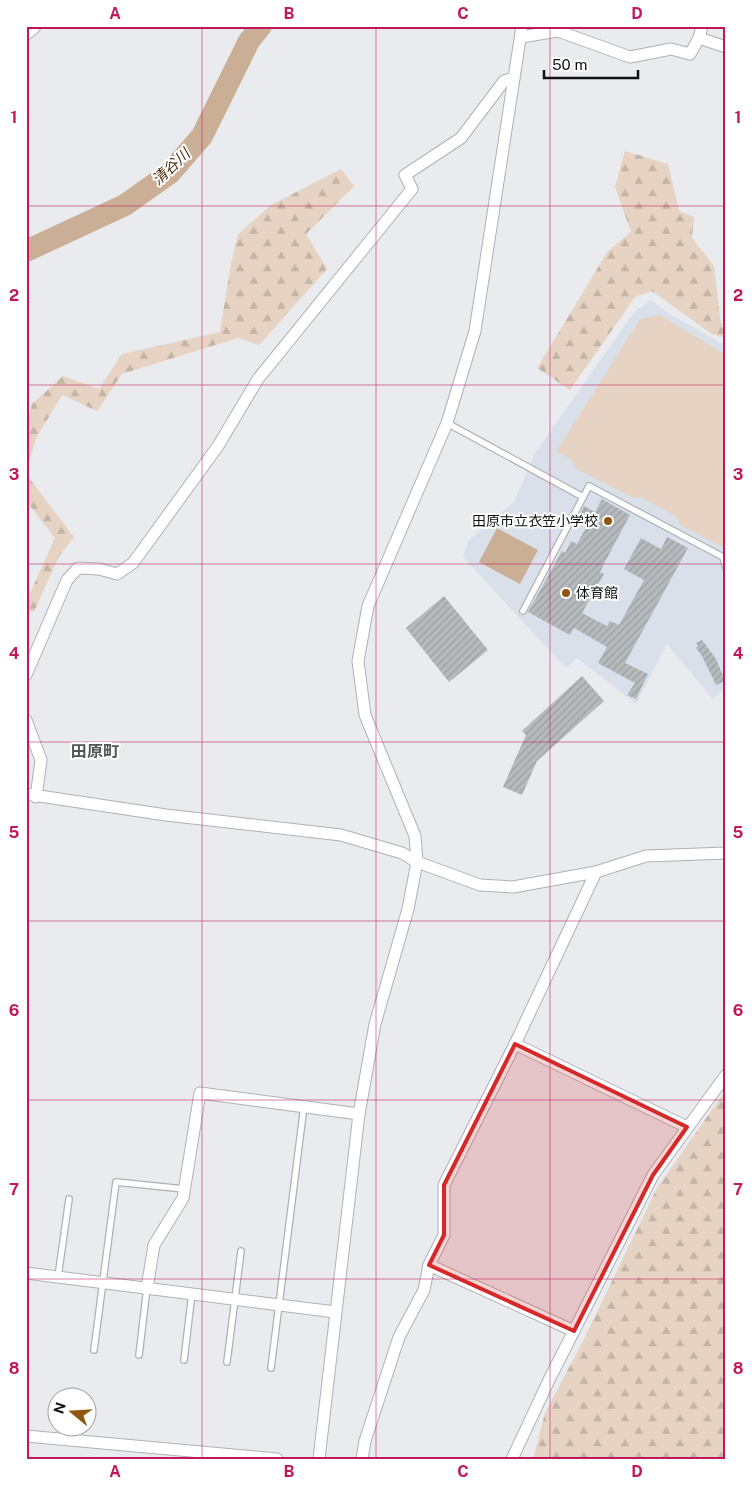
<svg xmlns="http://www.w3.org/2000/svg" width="752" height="1485" font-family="'Public Sans','Noto Sans JP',sans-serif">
<defs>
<pattern id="forest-firs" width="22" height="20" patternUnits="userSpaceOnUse" patternTransform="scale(1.25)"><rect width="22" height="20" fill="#e6d3c3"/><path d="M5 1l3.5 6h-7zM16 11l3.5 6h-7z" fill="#c4b4a6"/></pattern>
<pattern id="building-hatch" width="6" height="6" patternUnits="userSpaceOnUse" patternTransform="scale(1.25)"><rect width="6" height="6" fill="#b7babd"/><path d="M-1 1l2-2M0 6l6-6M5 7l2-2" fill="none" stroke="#9c9fa1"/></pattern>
</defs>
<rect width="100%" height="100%" fill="#e9ebef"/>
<path fill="#d9e0ea" d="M651,300L668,313L726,346V686L713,699L667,644L636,704L577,658L566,668L463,557L468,541L514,502L535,453L635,311Z"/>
<path fill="#e6d3c3" d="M660,315L726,355V549L680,525L677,517L641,497L633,498L575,468L573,461L556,452L640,319Z"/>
<g fill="url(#forest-firs)">
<path d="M625,151L668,164L679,211L694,217L692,238L714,266L720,318L726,338L712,334L652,291L635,297L570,390L537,368L608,251L631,232L615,187Z"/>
<path d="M341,169L354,186L306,234L327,269L259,345L238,338L122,374L97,411L62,395L36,438L26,472V429L32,404L63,376L99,389L122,354L220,332L231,263L238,234L271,205Z"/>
<path d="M26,474L74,537L59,556L34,612L26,610V602L55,538L26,501Z"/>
<path d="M726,1090V1459H533L545,1413L583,1341L657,1188Z"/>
</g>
<path fill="#caae95" d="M497,528L538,550L520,584L479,562Z"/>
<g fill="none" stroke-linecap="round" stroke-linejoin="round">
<path stroke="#caae95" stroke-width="22" d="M26,251L125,205L170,173L202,136L249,41L261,26"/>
</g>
<g fill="url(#building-hatch)">
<path d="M602,499L630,515L606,560L600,572L604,574L582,613L607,626L610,621L619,625L644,580L624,569L641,538L661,549L667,537L688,548L625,663L648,674L636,699L627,695L635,683L598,663L607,647L574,628L570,635L528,612L562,551L565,553L571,541L577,544L587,526L577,520L584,506L595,512Z"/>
<path d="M444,596L488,650L449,682L406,628Z"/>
<path d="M702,640L716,659L725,681L716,685L702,656L696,648L698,646L696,643Z"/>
<path d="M582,676L604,701L537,761L522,795L503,787L526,735L522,731Z"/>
</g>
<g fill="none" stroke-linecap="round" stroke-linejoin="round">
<g stroke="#afb1b5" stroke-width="8">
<g id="lane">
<path d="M447,423L583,497"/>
<path d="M523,611L589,486L723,557L726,568"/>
<path d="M58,1277L69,1199"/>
<path d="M94,1350L116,1182L184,1189"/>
<path d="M139,1355L147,1288"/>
<path d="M184,1360L192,1293"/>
<path d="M227,1362L241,1251"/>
<path d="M271,1368L304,1106"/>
</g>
</g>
<g stroke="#afb1b5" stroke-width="13">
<g id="street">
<path d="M521,37L558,31L630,57L671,49L690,54L699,38L702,26"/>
<path d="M699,38L726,47"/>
<path d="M26,675L67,580L78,568L99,569L117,574L133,563L218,446L258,379L412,189L405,175L461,138L504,81L514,78"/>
<path d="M26,720L41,760L36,797"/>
<path d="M26,794L166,815L341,835L402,853L417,862L480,885L513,887L596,872L646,856L726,853"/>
<path d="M515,1044L687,1127"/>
<path d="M429,1265L574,1331"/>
<path d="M26,1273L335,1312"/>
<path d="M147,1288L154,1245L183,1198L200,1093L359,1114"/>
<path d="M26,1436L277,1459"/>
<path d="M319,1459L359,1114L375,1024L408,909L417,862L415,836L365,715L358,661L368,606L447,423L475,331L522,26"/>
<path d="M362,1459L365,1441L399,1337L424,1290L429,1265L444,1235V1185L515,1044L596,872"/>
<path d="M512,1459L550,1378L653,1175L726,1075"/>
</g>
</g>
<g stroke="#afb1b5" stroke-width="17">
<path id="secondary" d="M26,32L33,26"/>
</g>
<use href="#lane" stroke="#fff" stroke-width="5.5"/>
<use href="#street" stroke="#fff" stroke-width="11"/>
<use href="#secondary" stroke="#fff" stroke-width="15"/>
</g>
<path fill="#d62828" fill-opacity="0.2" stroke="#d62828" stroke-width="4" stroke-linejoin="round" d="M515,1044L687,1127L653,1175L574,1331L429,1265L444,1235V1185Z"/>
<path fill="none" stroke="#c2185b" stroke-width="1" stroke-opacity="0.55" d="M202,26V1459M376,26V1459M550,26V1459M26,206H726M26,385H726M26,564H726M26,742H726M26,921H726M26,1100H726M26,1279H726"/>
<g fill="#8f5511" stroke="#fff" stroke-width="2">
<circle cx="608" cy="521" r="5"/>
<circle cx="566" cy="593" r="5"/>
</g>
<g text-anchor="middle" stroke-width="4" stroke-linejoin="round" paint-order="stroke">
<g font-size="14" fill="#101112" stroke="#fff" text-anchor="end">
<text x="598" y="526">田原市立衣笠小学校</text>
<text x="576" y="598" text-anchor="start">体育館</text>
</g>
<g font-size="15" font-style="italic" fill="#4b2d0e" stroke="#fff">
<text transform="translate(171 167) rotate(-43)" y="5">清谷川</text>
</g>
<g font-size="16" font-weight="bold" fill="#525457" stroke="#fff">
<text x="95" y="757">田原町</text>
</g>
</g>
<rect width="752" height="1485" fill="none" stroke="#ffffff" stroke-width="55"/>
<g transform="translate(72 1412) rotate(288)"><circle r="24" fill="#ffffff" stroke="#9fa0a0"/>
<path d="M0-4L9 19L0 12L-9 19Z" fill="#8f5511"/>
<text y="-8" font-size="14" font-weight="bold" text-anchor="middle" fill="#101112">N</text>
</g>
<path d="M544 70v8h94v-8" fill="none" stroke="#101112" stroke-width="2.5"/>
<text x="552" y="70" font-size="15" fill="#101112" stroke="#ffffff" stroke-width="4" paint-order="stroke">50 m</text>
<rect x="28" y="28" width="696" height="1430" fill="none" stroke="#c2185b" stroke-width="2"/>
<g font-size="16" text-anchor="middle" font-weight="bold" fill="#c2185b">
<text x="115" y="19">A</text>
<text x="289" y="19">B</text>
<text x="463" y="19">C</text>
<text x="637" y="19">D</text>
<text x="14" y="123">1</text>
<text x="738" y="123">1</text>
<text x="14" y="301">2</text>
<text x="738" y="301">2</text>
<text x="14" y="480">3</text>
<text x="738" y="480">3</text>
<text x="14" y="659">4</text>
<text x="738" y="659">4</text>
<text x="14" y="838">5</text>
<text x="738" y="838">5</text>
<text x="14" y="1016">6</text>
<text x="738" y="1016">6</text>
<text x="14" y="1195">7</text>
<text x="738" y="1195">7</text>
<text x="14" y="1374">8</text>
<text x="738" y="1374">8</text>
<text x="115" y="1477">A</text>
<text x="289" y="1477">B</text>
<text x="463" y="1477">C</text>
<text x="637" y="1477">D</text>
</g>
</svg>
